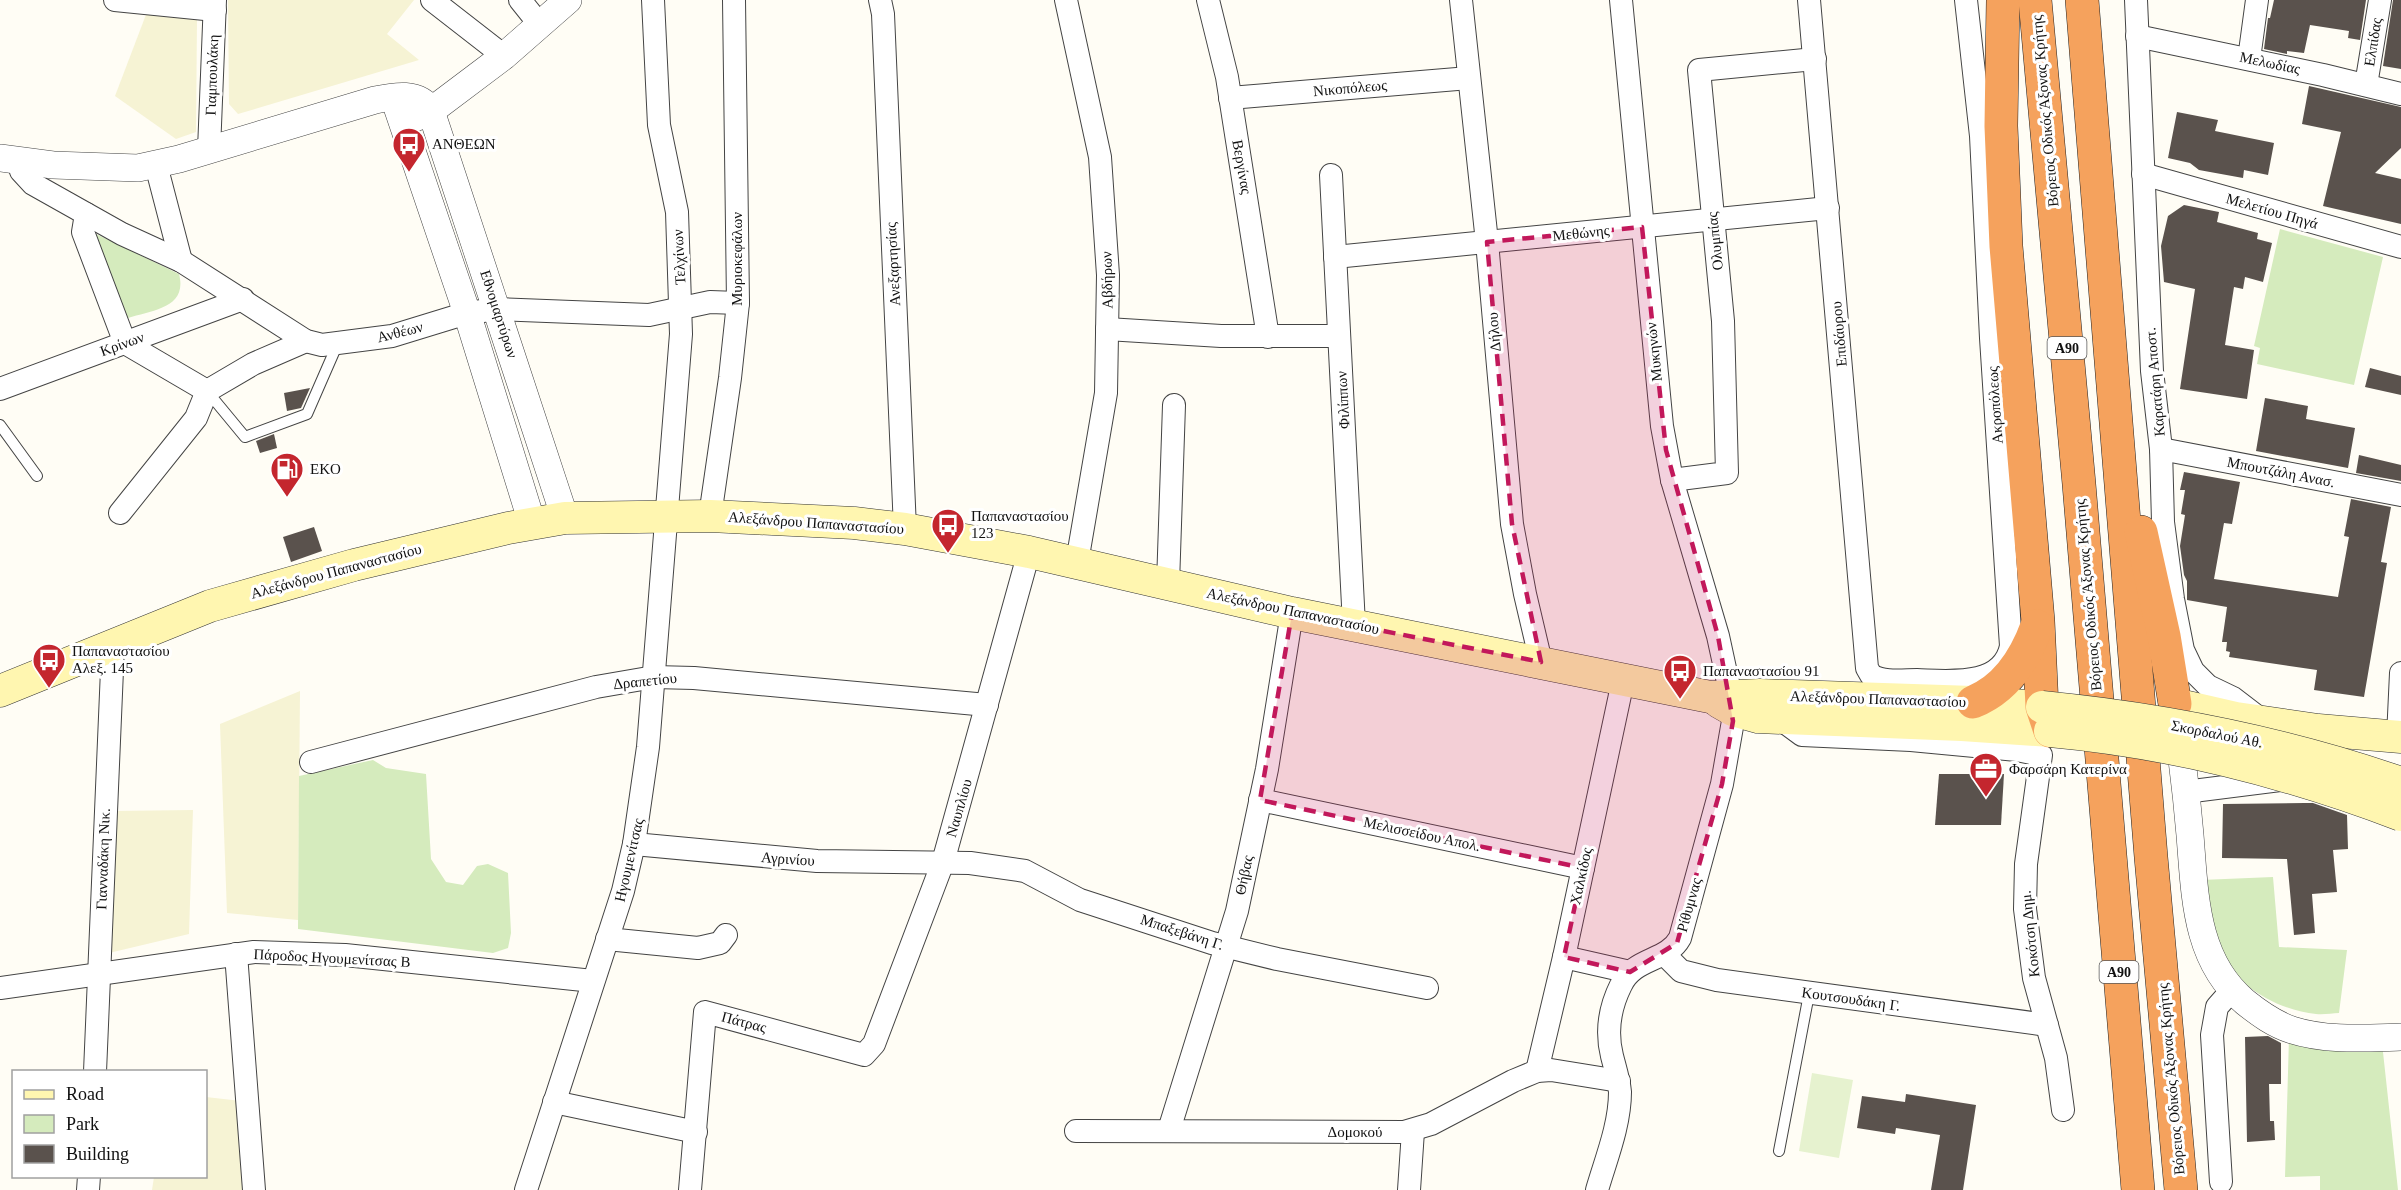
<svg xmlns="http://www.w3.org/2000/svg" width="2401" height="1190" font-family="Georgia,serif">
<rect width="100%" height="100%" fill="#fffdf5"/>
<g fill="#f6f3d4">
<path d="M228,0H414L387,34L419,60L238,114L229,104Z"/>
<path d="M147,12L197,19L196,132L176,139L115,96Z"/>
<path d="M300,691L298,920L227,913L220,724Z"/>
<path d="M193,810L189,934L109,953L114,811Z"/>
<path d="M206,1097L241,1101L243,1190H152L154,1177L206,1176Z"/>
</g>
<g fill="#d5ebbd">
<path d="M2280,229L2383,257L2354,385L2257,364L2260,348L2254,346Z"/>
<path d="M96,234L179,274C188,308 152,310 128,318L95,237Z"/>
<path d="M373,760L386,768L426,774L431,859L446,882L463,885L477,866L488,864L508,873L511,933L508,948L493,953L298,929L299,776Z"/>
<path d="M2273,877L2279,947L2347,950L2339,1013C2332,1013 2324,1015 2316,1014C2279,1011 2232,984 2217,948C2208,928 2206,902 2201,880Z"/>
<path d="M2289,1037L2382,1043L2398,1190H2320V1176L2285,1177Z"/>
</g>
<path fill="#e6f2cf" d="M1812,1073L1853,1080L1839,1158L1799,1151Z"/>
<g fill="#5a524d">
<path d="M2274,0H2366L2360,40L2348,38L2349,31L2310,25L2304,53L2287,51V54L2264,49L2268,18H2270Z"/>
<path d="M2393,0H2401V69L2383,66Z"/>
<path d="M2309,86L2401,107V148L2375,173L2401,179V224L2323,206L2341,132L2302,124Z"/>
<path d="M2177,112L2218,120L2215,131L2274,143L2268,175L2244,170L2243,178L2199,170L2190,163L2168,158Z"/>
<path d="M2184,205L2219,212L2217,222L2258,233L2257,239L2272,243L2263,282L2245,277L2243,289L2234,287L2225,345L2254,350L2247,399L2180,389L2195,289L2164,282L2161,246L2168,216Z"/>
<path d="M2370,368L2401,376V395L2365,387Z"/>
<path d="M310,388L301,408L287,411L284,393Z"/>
<path d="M2265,398L2308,406L2306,419L2355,428L2348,468L2256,451Z"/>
<path d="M274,434L277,448L260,453L256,441Z"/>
<path d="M2359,455L2401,465V481L2356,473Z"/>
<path d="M2184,472L2240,482L2232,524L2224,523L2214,579L2338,597L2349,537L2344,536L2351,499L2391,507L2381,562L2387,563L2364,697L2314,690L2317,670L2229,657L2230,652L2226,651L2227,642H2222L2227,607L2187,600V581L2184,575L2180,546L2185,515L2181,514L2185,490H2180Z"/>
<path d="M314,527L322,551L291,562L283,537Z"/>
<path d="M1939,774H2004L2001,825H1935Z"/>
<path d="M2305,803H2313L2347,815L2348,849L2333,850L2337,892L2312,894L2315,933L2294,935L2287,859L2222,858L2223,804Z"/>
<path d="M2268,1036L2281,1043V1084H2269L2270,1121H2274L2275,1140L2247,1142L2245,1037Z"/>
<path d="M1906,1094L1976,1105L1963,1190H1931L1940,1135L1896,1128L1895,1134L1857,1128L1862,1096L1905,1102Z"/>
</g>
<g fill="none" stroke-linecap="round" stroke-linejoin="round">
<g stroke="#444" stroke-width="12">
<g id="service">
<path d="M207,391L245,437L307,414L338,343"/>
<path d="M0,425L37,476"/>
<path d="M1779,1151L1809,994"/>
</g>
</g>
<g stroke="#444" stroke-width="24">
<g id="minor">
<path d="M115,0L215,10"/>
<path d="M432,0L504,56"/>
<path d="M520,0L540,25"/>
<path d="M880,0L883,14L905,529"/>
<path d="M1066,0L1100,157L1108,275L1106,393L1077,562"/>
<path d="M1208,0L1227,77L1268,337"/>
<path d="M1461,0L1487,242L1512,524L1525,594L1541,662"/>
<path d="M1809,0L1867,668L1871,675C1884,683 1903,680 1917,680C1949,681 2003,688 2011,646L1991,338L1981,136L1966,0"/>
<path d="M2136,0L2152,371L2161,449L2163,522L2173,599L2183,650L2193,671L2208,686L2233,698L2263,721"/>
<path d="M2137,36L2323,75L2401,94"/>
<path d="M2249,59L2257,0"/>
<path d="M2366,85L2380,0"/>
<path d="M1230,98L1469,78"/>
<path d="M209,150L215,0"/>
<path d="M18,161L21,171L33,184L122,234L181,261L306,341L322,345L392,336L467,313L498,309L649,315L710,302L738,303"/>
<path d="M156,165L181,261"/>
<path d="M2143,174L2401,247"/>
<path d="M1331,175L1354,625"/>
<path d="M86,214L83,232L125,343L207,391"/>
<path d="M1335,257L1828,208"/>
<path d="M1107,329L1221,336H1339"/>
<path d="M0,389L243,299"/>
<path d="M2161,449L2401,495"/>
<path d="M1672,480L1727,473L1723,321L1699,70L1815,59"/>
<path d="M120,513L196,418L207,391L253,364L306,341"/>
<path d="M710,516L730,378L738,303L734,0"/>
<path d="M1168,584L1174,405"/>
<path d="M1779,718L1802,735L1911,740L2017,750L2041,755L2026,864L2025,909L2034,978L2056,1058L2063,1110"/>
<path d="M2398,737L2401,673"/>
<path d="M311,762L596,687L654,677L694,678L987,705"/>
<path d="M2185,792L2280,780"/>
<path d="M1260,800L1583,868"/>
<path d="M634,844L817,861L970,863L1025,871L1080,900L1212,943L1277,959L1427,988"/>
<path d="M607,939L698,948L720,943L726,935"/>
<path d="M236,954L254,1190"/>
<path d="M1664,954L1681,971L1717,980L2047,1025"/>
<path d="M1564,957L1630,972"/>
<path d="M0,988L254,952L345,955L593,981"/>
<path d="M1537,1071L1564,957L1623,681"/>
<path d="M95,1072L113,646"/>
<path d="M554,1102L696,1132"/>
<path d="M1169,1130L1237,911L1267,769L1292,613"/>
<path d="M1076,1131L1404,1132L1431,1124L1513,1081L1537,1071L1551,1070L1619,1081"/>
<path d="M2221,1182L2212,1035L2217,1007L2232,990"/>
<path d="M88,1190L89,1176"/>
<path d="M526,1190L623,891L634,844L648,747L681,334L677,212L659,125L653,0"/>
<path d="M690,1190L705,1012L864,1055L874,1044L943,862L1029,552"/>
<path d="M1409,1190L1413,1131"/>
<path d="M1597,1190C1606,1159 1620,1125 1620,1092C1619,1080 1615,1068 1612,1056C1606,1032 1610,1007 1621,985C1634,957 1667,962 1680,938L1722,784L1733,721L1731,696L1718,636L1672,480L1662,426L1621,0"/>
</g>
</g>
<g stroke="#444" stroke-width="28">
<g id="tertiary">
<path d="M394,98L467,313L532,523"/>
<path d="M415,118L431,111L504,56L568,0"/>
<path d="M0,158L53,165L138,168L179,159L375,100C394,96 419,91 431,111L565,518"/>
<path d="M2178,730C2183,765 2187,800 2190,835C2195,896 2195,960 2245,1002C2260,1014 2274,1024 2292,1030C2326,1041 2366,1038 2401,1037"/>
</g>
</g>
<g stroke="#333" stroke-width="33">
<g id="secondary">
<path d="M0,691L210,606L354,565L508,528L565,518L710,516L854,523L905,529L1029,552L1292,613L1710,697L1760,695L1973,702L2042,707"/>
<path d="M1719,702L1733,710L1758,717L1962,725L2050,731"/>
<path d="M2175,704L2236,718L2318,730L2401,737"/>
</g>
</g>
<g stroke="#222" stroke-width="34">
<g id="motorway">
<path d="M2003,0L2001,126L2006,246L2038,621L2042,707L2050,731"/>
<path d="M2035,0L2079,484L2138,1190"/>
<path d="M2082,0L2151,857L2181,1190"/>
<path d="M2141,532L2164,636L2175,704"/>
<path d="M1973,702C2006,689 2025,659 2037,626"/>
</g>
</g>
<use href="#service" stroke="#fff" stroke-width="10"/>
<use href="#minor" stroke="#fff" stroke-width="22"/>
<use href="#tertiary" stroke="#fff" stroke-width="27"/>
<use href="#secondary" stroke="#fff6b0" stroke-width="32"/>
<use href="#motorway" stroke="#f5a25d" stroke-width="33"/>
<g stroke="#333" stroke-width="33" stroke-linecap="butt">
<g id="secondary-bridge">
<path d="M2042,707C2164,719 2285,743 2401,783"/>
<path d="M2050,731C2171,742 2288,772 2401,815"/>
</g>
</g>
<use href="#secondary-bridge" stroke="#fff6b0" stroke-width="32"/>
</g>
<path fill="#c2185b" fill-opacity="0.2" stroke="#c2185b" stroke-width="4.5" stroke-dasharray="12 8" stroke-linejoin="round" d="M1642,227L1666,450L1718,636L1733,721L1722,784L1677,943L1630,972L1564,957L1583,868L1260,800L1292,613L1541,662L1512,524L1487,242Z"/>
<defs>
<g id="bus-pin" transform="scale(1.725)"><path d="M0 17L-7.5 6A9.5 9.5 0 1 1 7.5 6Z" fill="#c4262e" stroke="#fff"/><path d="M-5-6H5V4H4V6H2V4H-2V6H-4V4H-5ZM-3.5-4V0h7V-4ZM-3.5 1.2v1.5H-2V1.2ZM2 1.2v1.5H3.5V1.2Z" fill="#fff"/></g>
<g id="fuel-pin" transform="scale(1.725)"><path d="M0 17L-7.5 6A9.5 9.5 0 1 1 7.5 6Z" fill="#c4262e" stroke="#fff"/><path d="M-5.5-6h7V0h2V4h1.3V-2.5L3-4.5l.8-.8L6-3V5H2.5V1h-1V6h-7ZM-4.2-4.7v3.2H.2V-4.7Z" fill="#fff"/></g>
<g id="office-pin" transform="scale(1.725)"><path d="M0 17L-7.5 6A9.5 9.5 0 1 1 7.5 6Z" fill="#c4262e" stroke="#fff"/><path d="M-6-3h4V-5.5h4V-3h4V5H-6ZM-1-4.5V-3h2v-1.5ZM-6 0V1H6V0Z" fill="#fff"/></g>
</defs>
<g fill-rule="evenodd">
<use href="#bus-pin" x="409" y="144"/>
<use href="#fuel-pin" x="287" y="469"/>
<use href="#bus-pin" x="948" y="525"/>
<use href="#bus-pin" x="49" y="660"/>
<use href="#bus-pin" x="1680" y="671"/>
<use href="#office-pin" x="1986" y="769"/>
</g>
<g text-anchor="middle" stroke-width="6" stroke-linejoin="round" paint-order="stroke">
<g fill="#fff" stroke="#585858" stroke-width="1.5">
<rect x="2047.5" y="337" width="39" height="22" rx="4.5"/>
<rect x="2099.5" y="961" width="39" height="22" rx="4.5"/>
</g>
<g font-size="14" font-weight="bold" fill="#111">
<text x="2067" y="353">Α90</text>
<text x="2119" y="977">Α90</text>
</g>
<g font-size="15" fill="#111" stroke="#fff">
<text transform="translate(2373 42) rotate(-81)" y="5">Ελπίδας</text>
<text transform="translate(2270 63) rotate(12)" y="5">Μελωδίας</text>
<text transform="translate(212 75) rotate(-88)" y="5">Γιαμπουλάκη</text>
<text transform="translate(1350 88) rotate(-5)" y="5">Νικοπόλεως</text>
<text transform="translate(2045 111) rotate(-95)" y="5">Βόρειος Οδικός Άξονας Κρήτης</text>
<text transform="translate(1242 167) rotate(80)" y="5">Βεργίνας</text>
<text transform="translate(2272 211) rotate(16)" y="5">Μελετίου Πηγά</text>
<text transform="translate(1581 233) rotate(-6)" y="5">Μεθώνης</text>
<text transform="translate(1715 241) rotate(-96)" y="5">Ολυμπίας</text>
<text transform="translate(679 257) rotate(-93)" y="5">Τελχίνων</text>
<text transform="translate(737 259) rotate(-90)" y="5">Μυριοκεφάλων</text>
<text transform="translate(893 264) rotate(-93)" y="5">Ανεξαρτησίας</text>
<text transform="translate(1107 280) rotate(-91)" y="5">Αβδήρων</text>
<text transform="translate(499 314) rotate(72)" y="5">Εθνομαρτύρων</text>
<text transform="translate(400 332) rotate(-14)" y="5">Ανθέων</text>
<text transform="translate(1494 332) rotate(-95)" y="5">Δήλου</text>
<text transform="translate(1839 334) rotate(-95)" y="5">Επιδάυρου</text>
<text transform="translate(122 344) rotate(-20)" y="5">Κρίνων</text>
<text transform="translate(1654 352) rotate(-96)" y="5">Μυκηνών</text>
<text transform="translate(2155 382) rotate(-95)" y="5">Καρατάρη Αποστ.</text>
<text transform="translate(1343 400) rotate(-93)" y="5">Φιλίππων</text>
<text transform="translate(1995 405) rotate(-94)" y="5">Ακροπόλεως</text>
<text transform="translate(2281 472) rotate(11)" y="5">Μπουτζάλη Ανασ.</text>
<text transform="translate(816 523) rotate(4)" y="5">Αλεξάνδρου Παπαναστασίου</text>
<text transform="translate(336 571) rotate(-15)" y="5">Αλεξάνδρου Παπαναστασίου</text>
<text transform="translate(2088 595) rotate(-95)" y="5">Βόρειος Οδικός Άξονας Κρήτης</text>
<text transform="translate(1293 611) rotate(12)" y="5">Αλεξάνδρου Παπαναστασίου</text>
<text transform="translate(645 681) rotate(-6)" y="5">Δραπετίου</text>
<text transform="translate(1878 699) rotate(2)" y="5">Αλεξάνδρου Παπαναστασίου</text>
<text transform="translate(2217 734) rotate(11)" y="5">Σκορδαλού Αθ.</text>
<text transform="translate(959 808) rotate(-74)" y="5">Ναυπλίου</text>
<text transform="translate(1422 834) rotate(12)" y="5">Μελισσείδου Απολ.</text>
<text transform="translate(103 859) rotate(-88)" y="5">Γιανναδάκη Νικ.</text>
<text transform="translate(788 859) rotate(4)" y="5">Αγρινίου</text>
<text transform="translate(629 860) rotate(-77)" y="5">Ηγουμενίτσας</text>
<text transform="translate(1244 875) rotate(-78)" y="5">Θήβας</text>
<text transform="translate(1581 876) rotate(-78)" y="5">Χαλκίδος</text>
<text transform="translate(1689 905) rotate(-74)" y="5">Ρίθυμνας</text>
<text transform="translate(1182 932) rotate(18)" y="5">Μπαξεβάνη Γ.</text>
<text transform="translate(2030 934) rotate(-96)" y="5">Κοκότση Δημ.</text>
<text transform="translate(332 958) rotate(3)" y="5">Πάροδος Ηγουμενίτσας Β</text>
<text transform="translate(1851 999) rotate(8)" y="5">Κουτσουδάκη Γ.</text>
<text transform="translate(744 1022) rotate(15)" y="5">Πάτρας</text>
<text transform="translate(2171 1079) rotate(-95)" y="5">Βόρειος Οδικός Άξονας Κρήτης</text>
<text x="1355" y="1137">Δομοκού</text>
</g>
<g font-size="15" fill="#111" stroke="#fff" text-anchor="start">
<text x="432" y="149">ΑΝΘΕΩΝ</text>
<text x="310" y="474">EKO</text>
<text x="971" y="521">Παπαναστασίου<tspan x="971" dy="17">123</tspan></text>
<text x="72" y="656">Παπαναστασίου<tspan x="72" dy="17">Αλεξ. 145</tspan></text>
<text x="1703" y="676">Παπαναστασίου 91</text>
<text x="2009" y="774">Φαρσάρη Κατερίνα</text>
</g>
</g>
<rect x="12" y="1070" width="195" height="108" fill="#ffffff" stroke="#a0a0a0" stroke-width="1.5"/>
<rect x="24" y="1090" width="30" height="9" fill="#fff6b0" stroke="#a0a0a0" stroke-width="1.5"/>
<text x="66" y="1100" font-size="18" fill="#111111">Road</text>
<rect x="24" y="1115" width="30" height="18" fill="#d5ebbd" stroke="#a0a0a0" stroke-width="1.5"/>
<text x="66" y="1130" font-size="18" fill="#111111">Park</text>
<rect x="24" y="1145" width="30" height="18" fill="#5a524d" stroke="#a0a0a0" stroke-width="1.5"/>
<text x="66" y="1160" font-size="18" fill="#111111">Building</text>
</svg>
